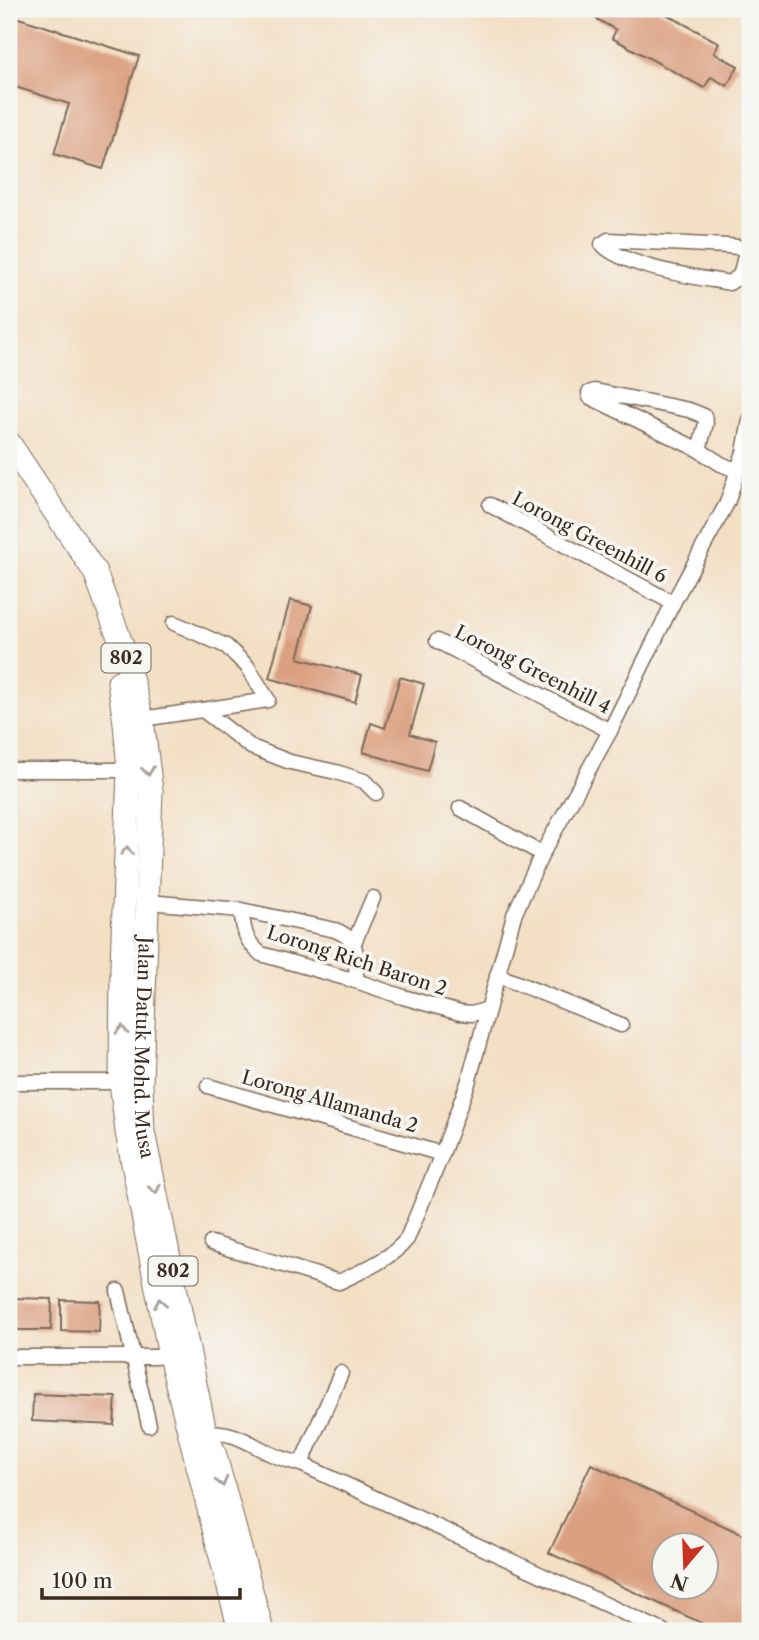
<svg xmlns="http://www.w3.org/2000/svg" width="759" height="1640" font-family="'Libre Caslon Text',serif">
<rect width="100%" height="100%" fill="#f6f6f2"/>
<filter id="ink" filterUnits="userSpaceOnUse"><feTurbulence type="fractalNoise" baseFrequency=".0143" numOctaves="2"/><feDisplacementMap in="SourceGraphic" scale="14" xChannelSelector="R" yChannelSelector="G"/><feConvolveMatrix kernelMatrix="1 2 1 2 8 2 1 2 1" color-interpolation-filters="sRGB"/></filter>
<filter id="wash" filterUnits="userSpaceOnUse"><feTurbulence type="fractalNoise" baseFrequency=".00686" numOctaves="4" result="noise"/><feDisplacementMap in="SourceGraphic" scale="28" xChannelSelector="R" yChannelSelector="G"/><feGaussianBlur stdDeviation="1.57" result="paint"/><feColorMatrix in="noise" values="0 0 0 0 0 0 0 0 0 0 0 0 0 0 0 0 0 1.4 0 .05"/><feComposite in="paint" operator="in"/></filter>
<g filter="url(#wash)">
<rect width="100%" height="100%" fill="#f3dfc4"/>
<g id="blocks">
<g fill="#dba081" fill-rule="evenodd">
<path d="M600,9H657L719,43L714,53L738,66L727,86L711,77L704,88L612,38L616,30L595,18Z"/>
<path d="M9,15L139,56L103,169L54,154L69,104L9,85Z"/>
<path d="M290,600L312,606L298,658L362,675L355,702L269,678Z"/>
<path d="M400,677L424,684L410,734L435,742L427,771L363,752L371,723L385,728Z"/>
<path d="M13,1298L52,1299L51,1330H13Z"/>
<path d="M61,1300L100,1301L99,1332L61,1331Z"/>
<path d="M33,1394L116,1397L114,1425L32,1421Z"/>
<path d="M591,1464L750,1538V1627L748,1631H719L549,1553ZM664,1546H706V1588H664Z"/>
</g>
</g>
</g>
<g filter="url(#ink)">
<use href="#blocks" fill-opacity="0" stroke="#7b6958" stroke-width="2"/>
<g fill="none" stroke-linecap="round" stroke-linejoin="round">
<g stroke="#7b6958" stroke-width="17">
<g id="minor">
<path d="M747,248L740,276L729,283C697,277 623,267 602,244L608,240L728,246L747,248H750"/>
<path d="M699,450L706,423L704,416L689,410L595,391L589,393L590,397L699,450L721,464L738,471"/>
<path d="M490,505L673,603"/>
<path d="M437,641L610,731"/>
<path d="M204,711L251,747L290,762L336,772L364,781L376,793"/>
<path d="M142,719L268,700L247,666L226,646L174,623"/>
<path d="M9,770H129"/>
<path d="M460,808L542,854"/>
<path d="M148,902L241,910L335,930C361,940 356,957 356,981"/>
<path d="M241,910C244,930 244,940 261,954L356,981L403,997L460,1013L472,1014L488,1009"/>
<path d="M353,945L373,898"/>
<path d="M497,975L621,1025"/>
<path d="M9,1082H121"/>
<path d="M208,1086L442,1154"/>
<path d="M211,1243L339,1282C362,1271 391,1259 407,1239L442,1154L468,1083L514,915L542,854L610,731L673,603L727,503L744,452L750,420"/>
<path d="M118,1291L149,1425"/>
<path d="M9,1357H153L170,1356"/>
<path d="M205,1432C232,1431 246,1441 269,1453C279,1458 290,1461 301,1464L663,1631"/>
<path d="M301,1464L341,1373"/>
</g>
</g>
<g stroke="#7b6958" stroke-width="25">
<g id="trunk">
<path id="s1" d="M9,443L95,572L124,651L142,719L151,791L141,1083L143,1132L205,1432L214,1452L262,1631"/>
<path d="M119,682L125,723L129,770L122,965L121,1082L127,1132L170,1356L240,1631"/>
</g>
</g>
<use href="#minor" stroke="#fff" stroke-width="14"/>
<use href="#trunk" stroke="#fff" stroke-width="23"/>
</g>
<defs><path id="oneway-chevron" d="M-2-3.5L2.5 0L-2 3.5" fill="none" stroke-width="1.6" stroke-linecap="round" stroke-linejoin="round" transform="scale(1.75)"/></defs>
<g stroke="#a79f9a">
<use href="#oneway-chevron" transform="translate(148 771) rotate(83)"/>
<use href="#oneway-chevron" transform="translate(127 851) rotate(-88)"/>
<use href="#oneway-chevron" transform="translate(122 1030) rotate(-89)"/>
<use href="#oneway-chevron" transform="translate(155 1189) rotate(78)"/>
<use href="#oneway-chevron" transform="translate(160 1303) rotate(-101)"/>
<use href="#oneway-chevron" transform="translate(222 1482) rotate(75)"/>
</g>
</g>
<g text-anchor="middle" stroke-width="7" stroke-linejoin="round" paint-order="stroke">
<g fill="#f6f6f2" stroke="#73675e" stroke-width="2">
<rect x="101.5" y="643.5" width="49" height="29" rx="5"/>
<rect x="148.5" y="1256.5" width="49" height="29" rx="5"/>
</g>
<g font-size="18" font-weight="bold" fill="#3b2a1e">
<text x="126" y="664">802</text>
<text x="173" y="1277">802</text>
</g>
<g font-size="19" fill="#3b2a1e" stroke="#f6f6f2">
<text transform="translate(590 537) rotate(28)" y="7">Lorong Greenhill 6</text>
<text transform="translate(533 669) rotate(27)" y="7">Lorong Greenhill 4</text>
<text transform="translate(357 960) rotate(18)" y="7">Lorong Rich Baron 2</text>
<text dy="7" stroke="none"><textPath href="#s1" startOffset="639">Jalan Datuk Mohd. Musa</textPath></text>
<text transform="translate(330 1101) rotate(16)" y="7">Lorong Allamanda 2</text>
</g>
</g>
<rect width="759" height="1640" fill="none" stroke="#f6f6f2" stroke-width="35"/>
<g transform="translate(685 1566) rotate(199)"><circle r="33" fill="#f6f6f2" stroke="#aba49d" stroke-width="2"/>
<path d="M0-5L12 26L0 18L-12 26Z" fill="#c8321e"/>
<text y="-10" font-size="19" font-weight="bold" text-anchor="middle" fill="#3b2a1e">N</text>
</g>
<path d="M42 1588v10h198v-10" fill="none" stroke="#3b2a1e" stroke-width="3.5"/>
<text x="52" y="1588" font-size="21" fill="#3b2a1e" stroke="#f6f6f2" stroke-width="5" paint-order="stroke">100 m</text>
</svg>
